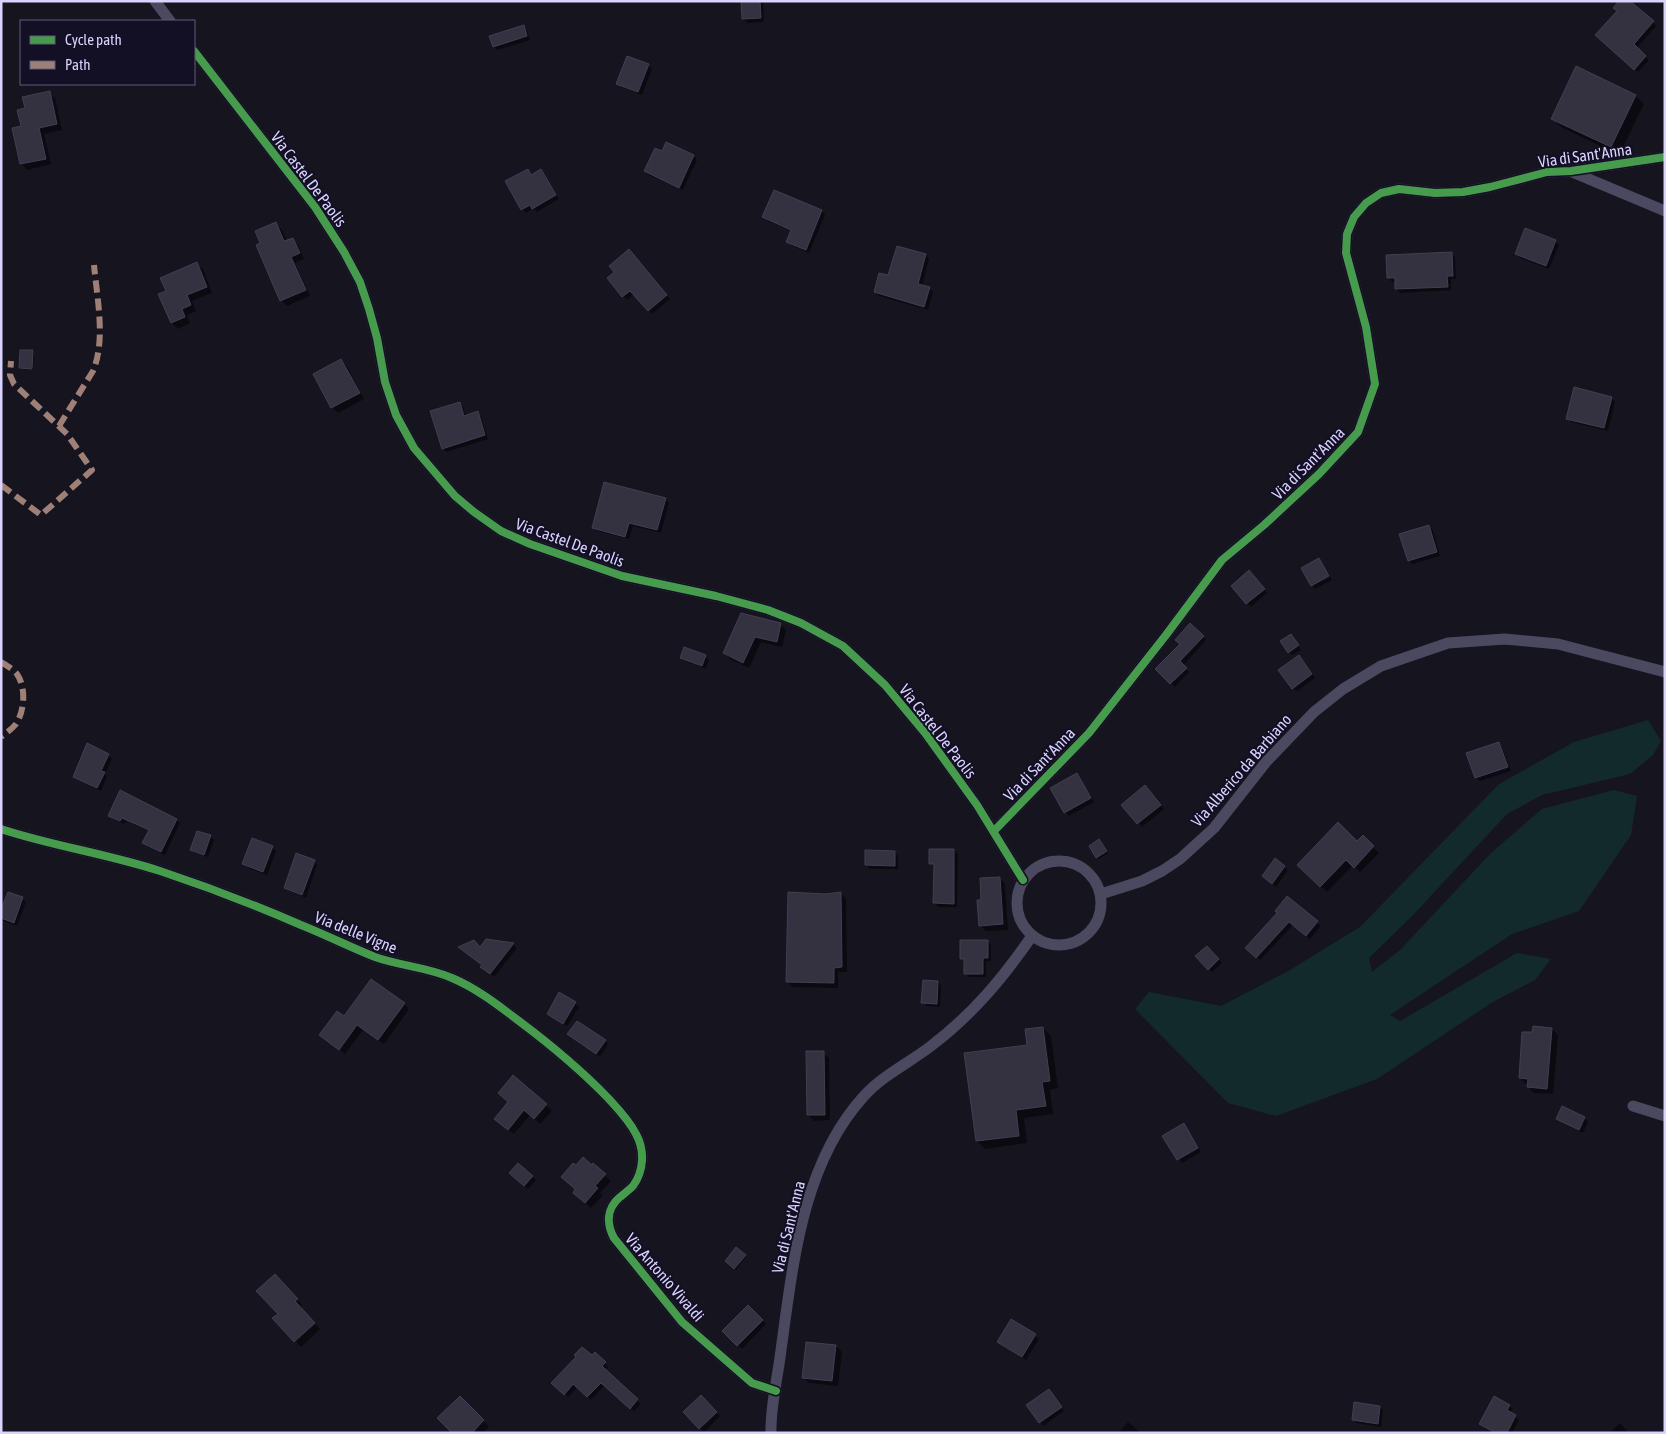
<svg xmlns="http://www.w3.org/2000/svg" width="1666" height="1434" font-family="'Asap Condensed',sans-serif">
<rect width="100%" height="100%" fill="#16141f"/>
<path fill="#132a2c" d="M1648,720L1661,741L1653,755L1630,774L1542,795L1507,814L1413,915L1369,958L1372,972L1400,950L1491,853L1542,809L1614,790L1637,796L1631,835L1579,911L1512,934L1390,1015L1400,1021L1517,953L1551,959L1535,980L1491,1003L1377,1079L1276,1116L1228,1103L1135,1009L1149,992L1221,1006L1290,970L1360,927L1499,784L1574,742Z"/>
<g fill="#0007">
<path d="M743,1H763L764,22L747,23L744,19Z"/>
<path d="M1653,22L1656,26L1637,48L1649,60L1638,72L1597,35Z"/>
<path d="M523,26L527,30L530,40L497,50L494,47Z"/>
<path d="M648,65L652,69L642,95L622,87L618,83Z"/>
<path d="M1577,68L1636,96L1644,104L1619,155L1561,127L1553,119Z"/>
<path d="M49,93L55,98L62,130L44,134L51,164L27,170L22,164L14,129L23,127L26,109Z"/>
<path d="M666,144L694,156L697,160L683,190L649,175L645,171L662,153Z"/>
<path d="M527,170L532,176L541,171L559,199L537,212L533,208L526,213L522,209Z"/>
<path d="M774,191L822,211L825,215L809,253L791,245L788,241L792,231L767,221L764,217Z"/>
<path d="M276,224L282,230L287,241L292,239L298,245L304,259L295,263L310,296L287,306L281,300Z"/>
<path d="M1555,241L1559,245L1549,269L1520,258L1516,254Z"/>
<path d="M898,247L926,255L929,259L922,286L929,288L933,292L928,310L879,296L875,292L889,277Z"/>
<path d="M1451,253L1455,257L1456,279H1451V290L1400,293L1397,289L1396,281L1392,282L1389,278Z"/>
<path d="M633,255L670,299L652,314L634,294L627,300L609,279Z"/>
<path d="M197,264L203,269L212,293L192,301L196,311L187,315L190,323L178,329L172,323L160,294L167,291Z"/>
<path d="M33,352L34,353L33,370L22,369L21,368Z"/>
<path d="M341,361L347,366L364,399L338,413L332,407L315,375Z"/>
<path d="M1612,398L1615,402L1608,431L1571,422L1567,418Z"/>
<path d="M460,404L463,407L466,416L478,413L481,416L488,439L446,452L443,448Z"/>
<path d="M665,499L669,503L661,533L633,526L629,539L597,531L593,527Z"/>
<path d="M1429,526L1433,530L1440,556L1412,564L1409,560Z"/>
<path d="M1319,560L1332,580L1315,589L1312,585Z"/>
<path d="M1253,576L1267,593L1251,607L1232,586Z"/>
<path d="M742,615L780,624L786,630L782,647L761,642L749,668L730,659L724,653Z"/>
<path d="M1190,625L1206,640L1183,666L1189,672L1175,687L1157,669L1181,644Z"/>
<path d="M1295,639L1301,650L1292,655L1289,652Z"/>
<path d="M705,656L709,660L706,669L685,661L681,658Z"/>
<path d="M1302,660L1315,678L1297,691L1293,688Z"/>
<path d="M1499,743L1502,747L1511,771L1480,781L1476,778L1468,754Z"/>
<path d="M87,745L108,755L112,759L105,774L107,777L101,791L78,780L74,777Z"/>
<path d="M1077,775L1094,802L1069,816L1065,812Z"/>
<path d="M1148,791L1164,809L1142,827L1123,805Z"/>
<path d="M110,816L176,820L180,823L165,855L148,847L144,843L149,831L126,821L124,824L113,819Z"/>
<path d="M210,836L214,840L208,857L195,853L192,849Z"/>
<path d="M1363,837L1379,853L1360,872L1353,865L1327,892L1299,865L1357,843Z"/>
<path d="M1101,842L1108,853L1099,859L1090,847Z"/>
<path d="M272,847L276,851L267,875L248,868L244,864Z"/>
<path d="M954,850L958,854L957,907H938L935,903V867L931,863Z"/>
<path d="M895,852L898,856V869H870L866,865Z"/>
<path d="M314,861L317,865L306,898L289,891L285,888Z"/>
<path d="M1284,867L1288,870L1276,887L1267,880Z"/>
<path d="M1000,878L1005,884L1008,930L986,931L980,925L983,901Z"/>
<path d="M840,893L846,898L847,972H838V988L792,987L787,981L825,895Z"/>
<path d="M1288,898L1321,926L1310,939L1293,925L1260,960L1247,948L1279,914Z"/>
<path d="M22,899L26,902L17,926L3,921L1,919V913Z"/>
<path d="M486,940L513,944L517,948L494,977L486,970L483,966L480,948Z"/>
<path d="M987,941L991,945V961H986V977H969L966,973L965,962L961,958Z"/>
<path d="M1206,947L1222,963L1212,972L1197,956Z"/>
<path d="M938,982L941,985L940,1007L926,1006L923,1002Z"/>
<path d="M575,1003L579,1007L567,1026L548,1014Z"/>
<path d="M404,1004L409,1009L384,1044L363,1030L345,1054L321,1035L345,1018Z"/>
<path d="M1534,1027L1552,1029L1558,1035L1553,1094L1534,1093L1528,1087V1084H1526L1520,1078Z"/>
<path d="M1043,1028L1051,1036L1058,1088L1050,1090L1053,1114L1024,1118L1027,1143L985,1149L977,1141L1028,1046Z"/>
<path d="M573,1038L605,1041L608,1044L600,1057Z"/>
<path d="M823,1053L829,1058L830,1120L814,1121L808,1115Z"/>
<path d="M513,1077L552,1111L540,1124L530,1115L514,1134L502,1124L510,1102Z"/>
<path d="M1584,1118L1588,1122L1583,1133L1561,1122L1557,1119Z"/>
<path d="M1187,1129L1201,1152L1182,1163L1164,1136Z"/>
<path d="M518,1164L536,1180L528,1189L514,1177Z"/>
<path d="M594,1165L611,1181L600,1193L603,1195L591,1208L580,1198L577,1189Z"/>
<path d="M736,1249L746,1257L736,1270L726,1261Z"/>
<path d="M280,1281L302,1305L300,1308L320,1329L301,1347L274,1319L279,1314Z"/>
<path d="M748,1306L766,1324L742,1349L723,1331Z"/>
<path d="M1011,1321L1039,1339L1026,1360L998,1342Z"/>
<path d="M836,1346L842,1352L838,1386L809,1383L803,1377Z"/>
<path d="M592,1357L605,1363L608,1367L605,1370L641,1404L634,1411L605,1385L591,1400L578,1387L568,1397L553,1383Z"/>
<path d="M1052,1394L1064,1411L1043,1426L1040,1422Z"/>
<path d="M460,1397L489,1427L483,1433H453Z"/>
<path d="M701,1397L720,1416L704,1432L685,1412Z"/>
<path d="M1509,1406L1513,1409L1510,1413L1519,1420L1512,1433H1495L1481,1424Z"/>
<path d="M1379,1407L1383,1410L1381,1427L1357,1423L1353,1420Z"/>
<path d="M1128,1422L1141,1433H1119Z"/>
<path d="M1620,1423L1629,1433H1609Z"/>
</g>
<g fill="#343241" stroke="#433e53">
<path d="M741,1H760L761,18L742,19Z"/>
<path d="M1619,1H1630L1654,21L1634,44L1646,56L1634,70L1595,35L1617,11L1613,8Z"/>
<path d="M524,25L527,36L493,47L489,36Z"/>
<path d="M627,56L649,64L638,92L616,84Z"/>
<path d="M1576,66L1636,95L1611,147L1551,119Z"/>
<path d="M50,91L57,124L39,128L46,159L20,164L12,128L21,126L17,110L25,108L22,97Z"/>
<path d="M666,142L694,155L679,188L644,171L655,148L662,151Z"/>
<path d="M528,169L531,175L541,169L556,195L532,209L530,205L521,210L505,181Z"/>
<path d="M774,190L822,210L806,250L786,242L791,230L762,217Z"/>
<path d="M276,222L284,241L293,238L300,253L291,257L306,290L280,301L256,245L260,243L255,231Z"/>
<path d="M1525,228L1556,240L1546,266L1515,254Z"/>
<path d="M897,246L926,254L918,284L930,287L924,307L874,292L879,273L888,275Z"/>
<path d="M629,249L667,295L648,311L630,291L622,297L607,278L614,272L609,266Z"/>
<path d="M1452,252L1453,276H1447L1448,287L1395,289V278H1387L1386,255Z"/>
<path d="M197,262L207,287L187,295L191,305L182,309L185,317L171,323L158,294L166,291L160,278Z"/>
<path d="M20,350H33L32,369L19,368Z"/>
<path d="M341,359L360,393L331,408L313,374Z"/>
<path d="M1574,387L1612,397L1604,428L1566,419Z"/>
<path d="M460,402L464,416L478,411L485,435L442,449L430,411Z"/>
<path d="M604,482L666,498L657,530L629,523L625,537L592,528Z"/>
<path d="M1429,525L1437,552L1408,561L1399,534Z"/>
<path d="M1319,558L1329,576L1311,586L1301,568Z"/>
<path d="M1249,570L1265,589L1246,604L1231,586Z"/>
<path d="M741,613L781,623L777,642L755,637L743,663L723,653Z"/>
<path d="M1190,623L1204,636L1180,661L1187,668L1170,684L1155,669L1180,644L1175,640Z"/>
<path d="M1291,634L1299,645L1288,653L1280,641Z"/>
<path d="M684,647L706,655L702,666L680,658Z"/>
<path d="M1299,655L1312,674L1292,689L1278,670Z"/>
<path d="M1499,742L1508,767L1475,778L1466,753Z"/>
<path d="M87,743L109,754L101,771L105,772L97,788L73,777Z"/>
<path d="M1077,773L1091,798L1064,813L1050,788Z"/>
<path d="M1145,785L1161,805L1137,824L1121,805Z"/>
<path d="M120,790L177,819L161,852L142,843L149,830L122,818L120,821L108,816Z"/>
<path d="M1338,822L1357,841L1363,835L1374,846L1354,868L1346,860L1320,887L1297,865Z"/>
<path d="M197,831L211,835L204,855L190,850Z"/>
<path d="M252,838L273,846L263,872L242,864Z"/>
<path d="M1099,839L1107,851L1096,858L1089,846Z"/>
<path d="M929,849H954V904L933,903L934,864H929Z"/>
<path d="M865,850L895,851V866L865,865Z"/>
<path d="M296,853L315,860L302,895L284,888Z"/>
<path d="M1275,858L1285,866L1272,884L1262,876Z"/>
<path d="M1000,877L1003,924L979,926L977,900H981L980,878Z"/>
<path d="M8,892L23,897L14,923L1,918V909Z"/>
<path d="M788,892L825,894L841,892L842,967L834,968V983L786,982Z"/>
<path d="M1287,896L1318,921L1306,936L1289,922L1256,958L1245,948L1277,913L1275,911Z"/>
<path d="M486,939L514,943L490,974L480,967L482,965L458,947L474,940L480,947Z"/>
<path d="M960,940H988V958H983V974H964V959H960Z"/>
<path d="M1207,946L1219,959L1208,970L1195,956Z"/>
<path d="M371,979L405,1003L378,1040L357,1025L339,1050L319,1035L337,1011L344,1016Z"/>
<path d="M923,980L938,981L937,1004L921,1003Z"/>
<path d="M559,992L576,1002L563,1024L547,1014Z"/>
<path d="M577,1021L606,1040L596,1054L567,1034Z"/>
<path d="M1533,1026L1552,1028L1547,1089L1527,1087L1528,1079L1519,1078L1522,1032H1532Z"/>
<path d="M1043,1027L1050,1081L1042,1082L1046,1106L1016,1110L1019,1136L976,1141L964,1053L1027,1045L1025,1029Z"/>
<path d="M806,1051H824L825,1115H807Z"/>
<path d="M513,1075L547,1104L534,1119L524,1110L508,1130L494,1119L508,1102L498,1093Z"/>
<path d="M1562,1106L1585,1117L1579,1130L1556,1119Z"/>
<path d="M1184,1123L1198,1148L1177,1160L1162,1136Z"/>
<path d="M583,1157L592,1165L593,1163L606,1174L595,1186L598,1188L585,1203L573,1193L575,1189L561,1177L573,1163L576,1165Z"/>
<path d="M518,1163L533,1176L524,1186L509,1173Z"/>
<path d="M736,1247L746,1255L734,1269L725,1261Z"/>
<path d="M275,1274L298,1299L295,1301L315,1323L294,1342L272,1318L278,1314L256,1291Z"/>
<path d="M748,1305L763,1320L737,1346L722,1331Z"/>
<path d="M1011,1319L1036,1334L1022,1357L997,1342Z"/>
<path d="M806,1342L836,1345L832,1381L802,1378Z"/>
<path d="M582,1347L592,1355L595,1352L606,1362L602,1366L638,1399L630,1409L601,1383L587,1397L573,1384L564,1395L551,1383L576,1357L574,1355Z"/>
<path d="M1049,1389L1062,1407L1039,1423L1026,1405Z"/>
<path d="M701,1395L717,1412L699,1429L683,1412Z"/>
<path d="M460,1396L484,1420L472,1433H452L437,1418Z"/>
<path d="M1494,1396L1510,1405L1507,1410L1516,1415L1507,1433H1496L1479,1424Z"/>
<path d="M1354,1402L1380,1406L1378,1424L1352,1420Z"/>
</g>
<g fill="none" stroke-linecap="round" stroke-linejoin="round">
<g stroke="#4b4960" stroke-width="11">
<path d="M155,1L170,21"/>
<path d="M194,51L315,207L344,252L360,282L369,309L377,338L385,382L396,415L414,448L455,496L474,512L501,531L530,544L622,576L716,596L768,610L801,623L843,646L885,685L925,733L977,805L1023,880"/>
<path d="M1572,172L1665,211"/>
<path d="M1,829C53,846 108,854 160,871C208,887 255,905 301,925C326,935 350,947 375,957C400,966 427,967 452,978C476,988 498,1005 519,1021C551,1045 580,1069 608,1098C618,1109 629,1120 636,1134C645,1150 644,1171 633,1186C629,1190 625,1193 620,1197C607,1208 606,1223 614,1238L682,1322L752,1383L776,1391"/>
<path d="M994,831L1089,733L1166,635L1222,560L1264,525L1319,474L1358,432L1375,384L1366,327L1346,253L1347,234L1354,217L1366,203L1381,193L1399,189L1435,193L1463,192L1490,187L1547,172L1571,171L1665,157"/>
<circle cx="1059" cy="903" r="42"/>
<path d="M1101,894L1142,881L1162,871L1180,859L1214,828L1266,762L1314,712L1343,689L1381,666L1448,643L1505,639L1558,644L1665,672"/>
<path d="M1633,1106L1665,1116"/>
<path d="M771,1433C770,1408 778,1376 781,1350C793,1264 802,1164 864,1096C883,1075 909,1063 931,1046C973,1014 1002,979 1032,936"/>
</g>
<g stroke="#9e8076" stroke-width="6" stroke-dasharray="12 6" stroke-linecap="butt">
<path d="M59,426L93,371C106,340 97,298 94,265"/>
<path d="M1,485L41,515L92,470L67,434L14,384L10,375L11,361"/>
<path d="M1,662C6,665 13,669 17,674C26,687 25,710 16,724C12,729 6,733 1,737"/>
</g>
<g stroke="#130f24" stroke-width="11">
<g id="cycleway">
<path d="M194,51L315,207L344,252L360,282L369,309L377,338L385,382L396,415L414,448L455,496L474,512L501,531L530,544L622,576L716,596L768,610L801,623L843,646L885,685L925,733L977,805L1023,880"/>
<path d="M1,829C53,846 108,854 160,871C208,887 255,905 301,925C326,935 350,947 375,957C400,966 427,967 452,978C476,988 498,1005 519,1021C551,1045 580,1069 608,1098C618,1109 629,1120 636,1134C645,1150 644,1171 633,1186C629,1190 625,1193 620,1197C607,1208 606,1223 614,1238L682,1322L752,1383L776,1391"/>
<path d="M994,831L1089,733L1166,635L1222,560L1264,525L1319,474L1358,432L1375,384L1366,327L1346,253L1347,234L1354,217L1366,203L1381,193L1399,189L1435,193L1463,192L1490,187L1547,172L1571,171L1665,157"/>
</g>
</g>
<use href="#cycleway" stroke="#469c4c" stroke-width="8"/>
</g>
<g text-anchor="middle" stroke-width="4" stroke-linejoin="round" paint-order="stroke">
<g font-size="16" fill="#d9d3fe" stroke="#130f24">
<text transform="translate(1585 155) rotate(-8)" y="6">Via di Sant'Anna</text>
<text transform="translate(309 179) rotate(53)" y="6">Via Castel De Paolis</text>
<text transform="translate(1308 463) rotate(-45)" y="6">Via di Sant'Anna</text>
<text transform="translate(570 542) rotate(20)" y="6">Via Castel De Paolis</text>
<text transform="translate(938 731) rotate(52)" y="6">Via Castel De Paolis</text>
<text transform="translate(1039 764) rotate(-46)" y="6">Via di Sant'Anna</text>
<text transform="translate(1241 770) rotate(-49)" y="6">Via Alberico da Barbiano</text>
<text transform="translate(356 932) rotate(22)" y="6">Via delle Vigne</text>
<text transform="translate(788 1227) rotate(-76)" y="6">Via di Sant'Anna</text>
<text transform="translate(665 1277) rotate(49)" y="6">Via Antonio Vivaldi</text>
</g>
</g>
<rect width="1666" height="1434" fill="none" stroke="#d9d3fe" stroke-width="5"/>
<rect x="20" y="20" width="175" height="65" fill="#130f24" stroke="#625d7b"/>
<rect x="30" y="36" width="25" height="8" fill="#469c4c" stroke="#625d7b"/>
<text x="65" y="45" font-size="15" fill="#d9d3fe">Cycle path</text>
<rect x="30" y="61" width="25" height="8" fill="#9e8076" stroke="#625d7b"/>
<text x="65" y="70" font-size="15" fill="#d9d3fe">Path</text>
</svg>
